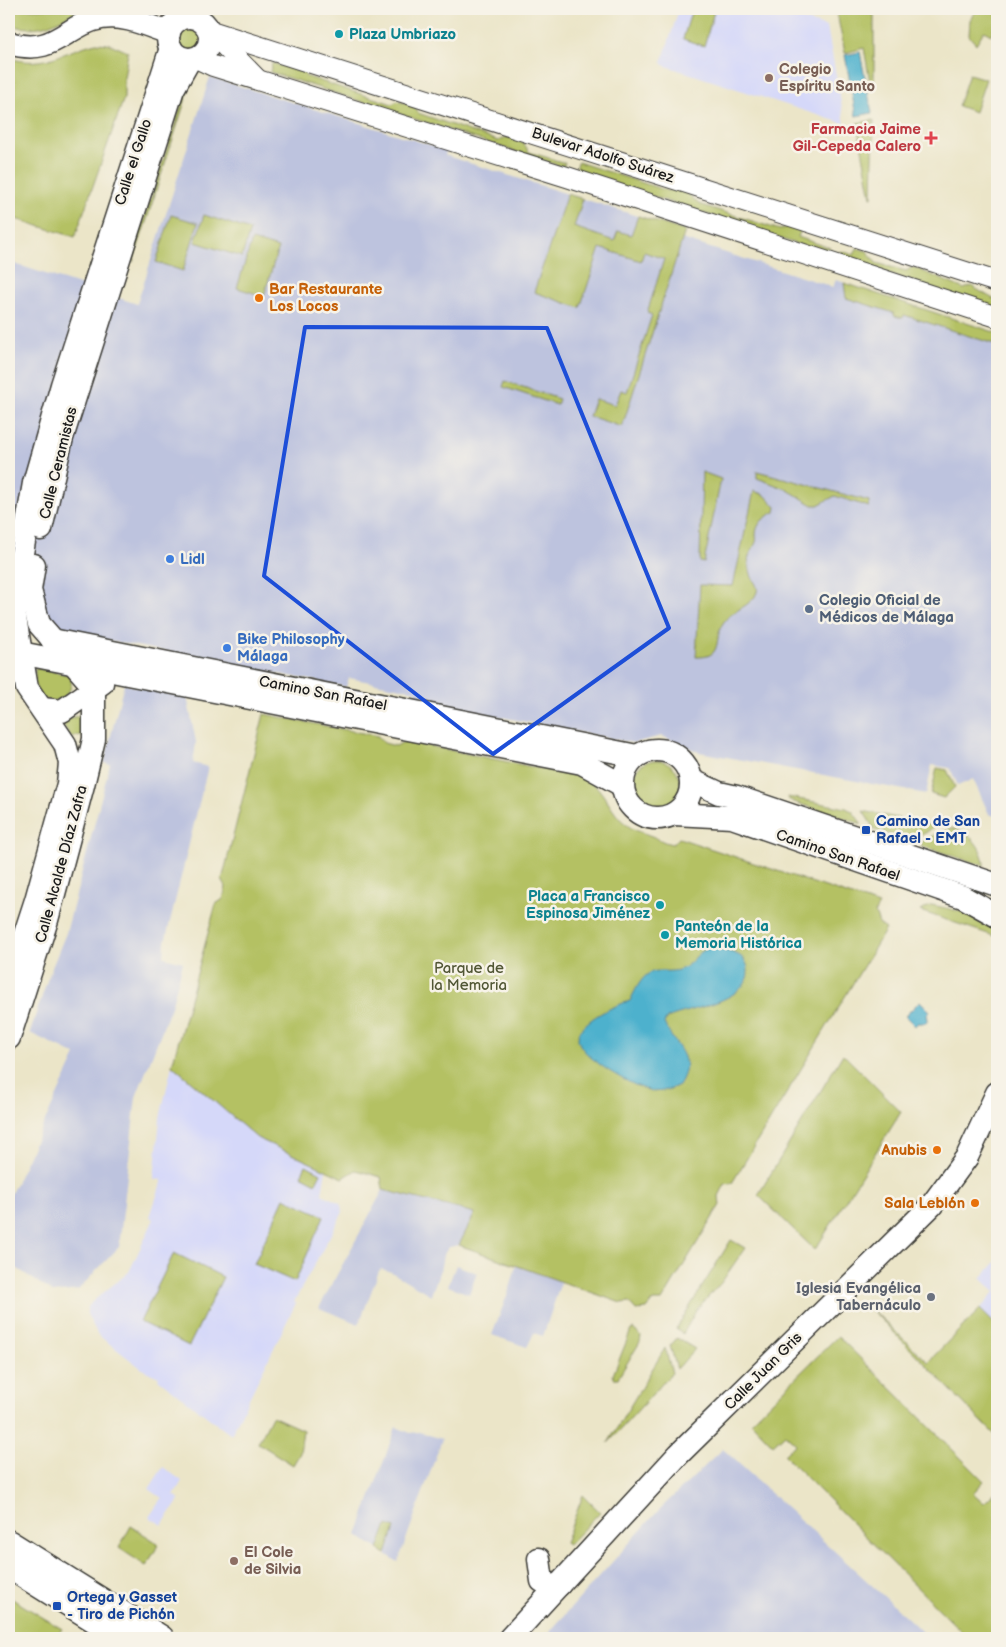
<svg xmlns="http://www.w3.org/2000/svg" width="1006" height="1647" font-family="'Balsamiq Sans',sans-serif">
<rect width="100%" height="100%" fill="#f7f3e8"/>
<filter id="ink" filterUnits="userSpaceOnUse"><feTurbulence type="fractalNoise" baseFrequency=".02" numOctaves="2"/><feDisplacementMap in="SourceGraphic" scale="10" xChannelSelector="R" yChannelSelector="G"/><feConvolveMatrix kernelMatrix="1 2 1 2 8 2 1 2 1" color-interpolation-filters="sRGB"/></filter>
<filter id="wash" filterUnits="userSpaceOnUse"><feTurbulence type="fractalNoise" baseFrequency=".0096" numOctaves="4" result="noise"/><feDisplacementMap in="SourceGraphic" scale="20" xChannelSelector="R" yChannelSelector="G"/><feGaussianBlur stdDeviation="1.12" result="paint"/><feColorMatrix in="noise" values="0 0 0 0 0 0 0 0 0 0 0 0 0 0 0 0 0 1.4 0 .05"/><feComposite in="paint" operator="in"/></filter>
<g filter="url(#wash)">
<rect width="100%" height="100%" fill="#ebe5c8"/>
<g fill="#d5d8f9">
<path d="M679,9H769L827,27L845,124L663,65L662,62Z"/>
<path d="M172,1065L257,1138L326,1170L322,1194L340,1203L343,1212L294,1302L296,1303L231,1435L158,1379L159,1377L145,1371L98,1335L87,1314V1308L92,1302L129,1272L154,1219L150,1217L162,1180L154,1179L160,1118Z"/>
<path d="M997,1261V1326L980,1309L995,1292L981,1278Z"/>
<path d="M163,1467L182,1481L174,1495L180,1499L162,1525L149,1517L162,1498L149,1489Z"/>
</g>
<g fill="#bdc3de">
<path d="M210,77L440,148L447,150L445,155L450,157L685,231L682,239L688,241L833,287L836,280L997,333V817L989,814L973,779L958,786L950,768L932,765L926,794L699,752L662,736L633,743L416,700L417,691L349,678L346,687L9,621V262L137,304Z"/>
<path d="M124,684L187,697L196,742L193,763L208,767L165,942L164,957L183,962L171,1007L136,1097L119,1247L78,1290L54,1293L9,1263V1198L76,1055L30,1033L49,975L66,933L75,899L110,764L104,763Z"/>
<path d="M383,1190L475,1213L459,1245L449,1247L443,1255L440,1271L431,1295L391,1272L382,1269L379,1271L359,1324L319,1308Z"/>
<path d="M456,1265L477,1273L469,1294L448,1286Z"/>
<path d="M516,1266L561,1282L543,1336L534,1333L527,1347L492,1335L511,1285Z"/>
<path d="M396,1427L410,1433L419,1432L442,1439L398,1562L357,1535Z"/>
<path d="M723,1449L914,1624L928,1638H544L659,1510Z"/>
</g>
<g fill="#b4c163" stroke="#686e40">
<path d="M9,9H81C54,23 40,33 9,25Z"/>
<path d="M692,9L714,12L704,46L683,39Z"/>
<path d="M836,9H872L874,16V88H871L864,48L845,53Z"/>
<path d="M976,9L997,10V19L991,35L984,31L976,44L969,36L970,20Z"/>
<circle cx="189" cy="39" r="14"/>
<path d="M96,43L110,44L128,52L124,78V98L75,237L9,217V58C45,69 63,51 96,43Z"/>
<path d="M272,63L306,73L305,76L392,104L397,101L414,105L418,113L498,141L507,137L523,142L529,152L565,163L563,167L270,72Z"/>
<path d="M969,74L986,79L975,112L958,106Z"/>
<path d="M187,87L188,92L133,262V253Z"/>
<path d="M874,120L872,197H871L857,123Z"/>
<path d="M578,162L668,191L673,188L686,192L699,204L780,230L789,226L801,230L798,237L830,248L827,254L576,171Z"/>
<path d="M567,194L583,199L574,227L614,241L618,231L631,235L638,216L685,231L622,427L589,416L595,399L615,405L621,390L627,392L652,315L647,313L664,259L644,252L641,261L600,248L580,308L534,292Z"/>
<path d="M171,215L198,223L183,271L156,262Z"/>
<path d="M204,215L250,230L242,257L195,242Z"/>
<path d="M252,240L278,248L264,296L237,288Z"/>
<path d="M857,248L867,251L876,263L906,271L913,267L964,289L971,286L997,301V310L838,257L840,251L854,255Z"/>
<path d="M844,283L997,333V345L904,315L903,318L894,316V313L846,298Z"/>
<path d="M505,381L559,399L557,405L503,387Z"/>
<path d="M757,471L869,501V507L835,496L818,505H813L786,489L757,478Z"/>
<path d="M702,472L721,479L704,563L700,562Z"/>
<path d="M754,491L765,495L776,507L775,512C765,517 757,522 756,534C756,537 757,540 756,542C750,557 745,554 751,574C752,581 759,585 757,592C753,606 731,610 723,623C713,640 724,658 696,657L700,585L733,586Z"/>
<path d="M35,668L70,675C78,696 49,711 37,692C34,686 35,675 35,668Z"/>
<path d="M264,714L378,736L384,743L396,746L405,741L587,778C605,790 610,813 627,825C636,832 646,833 656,838C663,841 665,843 673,844L679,838L879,905L875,912L879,924L886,929L732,1183L725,1184L719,1196L720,1205L662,1301H653L647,1309L636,1310L629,1302L621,1303L459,1245L475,1213L383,1190L381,1177L356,1170L343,1178L257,1138L172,1065L216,904L223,899L226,887L222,880Z"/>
<path d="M84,715L83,735L71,737L60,720Z"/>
<circle cx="656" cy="784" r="24"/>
<path d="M937,768L947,770L955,787L944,798L931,794Z"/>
<path d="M788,797L846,808L852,811L862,824L794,802L788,799Z"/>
<path d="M863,811L932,825L934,826C916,845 896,836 875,830Z"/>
<path d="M950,828C968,829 984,848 984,866L922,846L920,843L924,840Z"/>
<path d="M932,905L986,917L997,925V937L920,911Z"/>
<path d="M843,1054L901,1112L815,1250L758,1195Z"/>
<path d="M306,1165L321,1173L316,1183L301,1175Z"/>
<path d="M284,1198L324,1216L295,1282L254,1264Z"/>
<path d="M731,1240L745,1248L721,1283L697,1309L683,1334L676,1329Z"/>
<path d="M174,1253L223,1277L189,1346L140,1322Z"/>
<path d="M865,1303L928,1362L980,1309L997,1326V1437Z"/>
<path d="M633,1329L641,1336L640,1342L618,1378H614L613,1375L631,1330Z"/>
<path d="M838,1336L984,1481L973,1493L984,1503L995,1492L997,1494V1638H968L784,1455L796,1444L785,1434L773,1445L751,1422Z"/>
<path d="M677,1338L695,1349L677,1369L670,1346Z"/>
<path d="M665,1348L672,1373L608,1443Z"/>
<path d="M272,1416L303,1430L300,1453L293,1465L258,1443Z"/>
<path d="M583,1495L600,1512L568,1545L565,1543Z"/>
<path d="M387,1525L395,1528L386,1554L378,1549Z"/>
<path d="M131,1526L159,1544L146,1566L119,1548Z"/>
<path d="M9,1597L62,1629L55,1638H9Z"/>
</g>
<g fill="#4eb1cd" stroke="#356674">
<path d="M860,52L872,113L856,116L845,55Z"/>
<path d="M709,948C724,951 747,951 748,970C750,1002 689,1008 667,1018L664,1023C674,1047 697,1057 679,1085C671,1089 661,1093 653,1091C636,1089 576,1056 578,1037C581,1020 615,1005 630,1001C636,989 643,971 658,971C666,971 674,972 681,969C694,963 695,953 709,948Z"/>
<path d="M920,1001L930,1011L927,1014L928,1019L926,1023H918L915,1026L905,1016Z"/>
</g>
</g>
<g filter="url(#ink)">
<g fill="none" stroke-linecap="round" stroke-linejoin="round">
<g stroke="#3b3a36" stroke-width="22">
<g id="tertiary">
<path d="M208,30L997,282"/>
<path d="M210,31L256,78"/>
<path d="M196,58L213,66L567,177L997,317"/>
</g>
</g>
<g stroke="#3b3a36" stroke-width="25">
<g id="secondary">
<circle cx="189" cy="38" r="21"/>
<path d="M9,43C56,57 65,24 102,18C125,14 148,26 169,33"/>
<path d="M41,529L62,438L173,89L190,59"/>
<path d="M34,565L30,590L39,624L94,687"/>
<path d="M52,640L637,756"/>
<path d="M10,651L582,763L622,785"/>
<path d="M42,709L62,711L102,683"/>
<circle cx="657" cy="784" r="34"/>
<path d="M691,780L719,793L737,797L997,885"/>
<path d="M674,814L732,817L963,897L997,916"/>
<path d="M9,983L36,900L68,784L70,763L65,744L27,688L13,606L34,483L62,385L171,48"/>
<path d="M9,1038L47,920L83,785L94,739V687"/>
<path d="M539,1559L542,1581L550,1586L559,1585"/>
<path d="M510,1638L679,1454L931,1206L967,1157L997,1093"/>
</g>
</g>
<g stroke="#3b3a36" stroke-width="28">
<g id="primary">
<path d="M9,1543L161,1638"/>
<path d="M9,1566L124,1638"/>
</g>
</g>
<use href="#tertiary" stroke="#fff" stroke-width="20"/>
<use href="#secondary" stroke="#fff" stroke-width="22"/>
<use href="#primary" stroke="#fff" stroke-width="25"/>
</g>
</g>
<path fill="none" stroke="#1d4ed8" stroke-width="4" stroke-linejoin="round" d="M305,327L547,328L669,628L493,754L264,576Z"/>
<g fill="#0f9aa8" stroke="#f7f3e8" stroke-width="2">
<circle cx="339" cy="34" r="5"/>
<circle cx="660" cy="905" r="5"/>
<circle cx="665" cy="935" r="5"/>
</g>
<g fill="#8d6e63" stroke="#f7f3e8" stroke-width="2">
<circle cx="769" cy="78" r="5"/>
<circle cx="234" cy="1561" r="5"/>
</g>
<path fill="#e0444e" stroke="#f7f3e8" stroke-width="2" d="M928.5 130.5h5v5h5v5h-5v5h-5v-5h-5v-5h5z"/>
<g fill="#e8710a" stroke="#f7f3e8" stroke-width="2">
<circle cx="259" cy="298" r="5"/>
<circle cx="937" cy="1150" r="5"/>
<circle cx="975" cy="1203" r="5"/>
</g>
<g fill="#3f7fe0" stroke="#f7f3e8" stroke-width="2">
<circle cx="170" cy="559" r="5"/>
<circle cx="227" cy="648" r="5"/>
</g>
<circle fill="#5c6f8a" stroke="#f7f3e8" stroke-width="2" cx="809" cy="609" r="5"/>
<g fill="#1a4fb4" stroke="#f7f3e8" stroke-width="2">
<rect x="861" y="825" width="10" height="10" rx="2.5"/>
<rect x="52" y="1601" width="10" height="10" rx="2.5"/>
</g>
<circle fill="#6b7280" stroke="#f7f3e8" stroke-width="2" cx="931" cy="1297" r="5"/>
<g text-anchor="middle" stroke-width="5" stroke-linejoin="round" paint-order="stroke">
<g font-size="15" font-weight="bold" fill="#0d838f" stroke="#f7f3e8" text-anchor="start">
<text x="349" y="39">Plaza Umbriazo</text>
<text x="650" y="901" text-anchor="end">Placa a Francisco<tspan x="650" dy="17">Espinosa Jiménez</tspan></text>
<text x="675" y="931">Panteón de la<tspan x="675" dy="17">Memoria Histórica</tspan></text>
</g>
<g font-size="15" font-weight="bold" fill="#785e54" stroke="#f7f3e8" text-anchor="start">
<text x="779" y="74">Colegio<tspan x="779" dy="17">Espíritu Santo</tspan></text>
<text x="244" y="1557">El Cole<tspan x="244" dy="17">de Silvia</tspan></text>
</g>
<g font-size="15" font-weight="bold" fill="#be3a42" stroke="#f7f3e8" text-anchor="end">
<text x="921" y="134">Farmacia Jaime<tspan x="921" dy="17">Gil-Cepeda Calero</tspan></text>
</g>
<g font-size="15" fill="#1c1c1c" stroke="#f7f3e8">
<text transform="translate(603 155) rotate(18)" y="5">Bulevar Adolfo Suárez</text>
<text transform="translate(133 162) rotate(-72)" y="5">Calle el Gallo</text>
<text transform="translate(58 463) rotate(-76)" y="5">Calle Ceramistas</text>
<text transform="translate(323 693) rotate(11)" y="5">Camino San Rafael</text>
<text transform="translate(838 855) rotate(19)" y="5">Camino San Rafael</text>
<text transform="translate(61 864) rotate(-75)" y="5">Calle Alcalde Díaz Zafra</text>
<text transform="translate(763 1371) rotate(-45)" y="5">Calle Juan Gris</text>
</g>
<g font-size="15" font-weight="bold" fill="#c56008" stroke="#f7f3e8" text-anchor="end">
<text x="269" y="294" text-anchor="start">Bar Restaurante<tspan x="269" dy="17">Los Locos</tspan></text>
<text x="927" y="1155">Anubis</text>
<text x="965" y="1208">Sala Leblón</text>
</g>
<g font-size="15" font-weight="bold" fill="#366cbe" stroke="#f7f3e8" text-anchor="start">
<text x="180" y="564">Lidl</text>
<text x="237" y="644">Bike Philosophy<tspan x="237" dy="17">Málaga</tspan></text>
</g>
<g font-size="15" font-weight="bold" fill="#4e5e75" stroke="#f7f3e8" text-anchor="start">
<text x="819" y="605">Colegio Oficial de<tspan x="819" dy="17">Médicos de Málaga</tspan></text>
</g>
<g font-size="15" font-weight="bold" fill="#164399" stroke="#f7f3e8" text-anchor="start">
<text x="876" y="826">Camino de San<tspan x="876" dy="17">Rafael - EMT</tspan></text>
<text x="67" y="1602">Ortega y Gasset<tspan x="67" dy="17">- Tiro de Pichón</tspan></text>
</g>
<g font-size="15" fill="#515635" stroke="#f7f3e8">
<text x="469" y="973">Parque de<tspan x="469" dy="17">la Memoria</tspan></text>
</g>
<g font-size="15" font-weight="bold" fill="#5b616d" stroke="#f7f3e8" text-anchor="end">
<text x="921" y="1293">Iglesia Evangélica<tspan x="921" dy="17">Tabernáculo</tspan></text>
</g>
</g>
<rect width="1006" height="1647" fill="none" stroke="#f7f3e8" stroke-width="30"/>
</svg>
